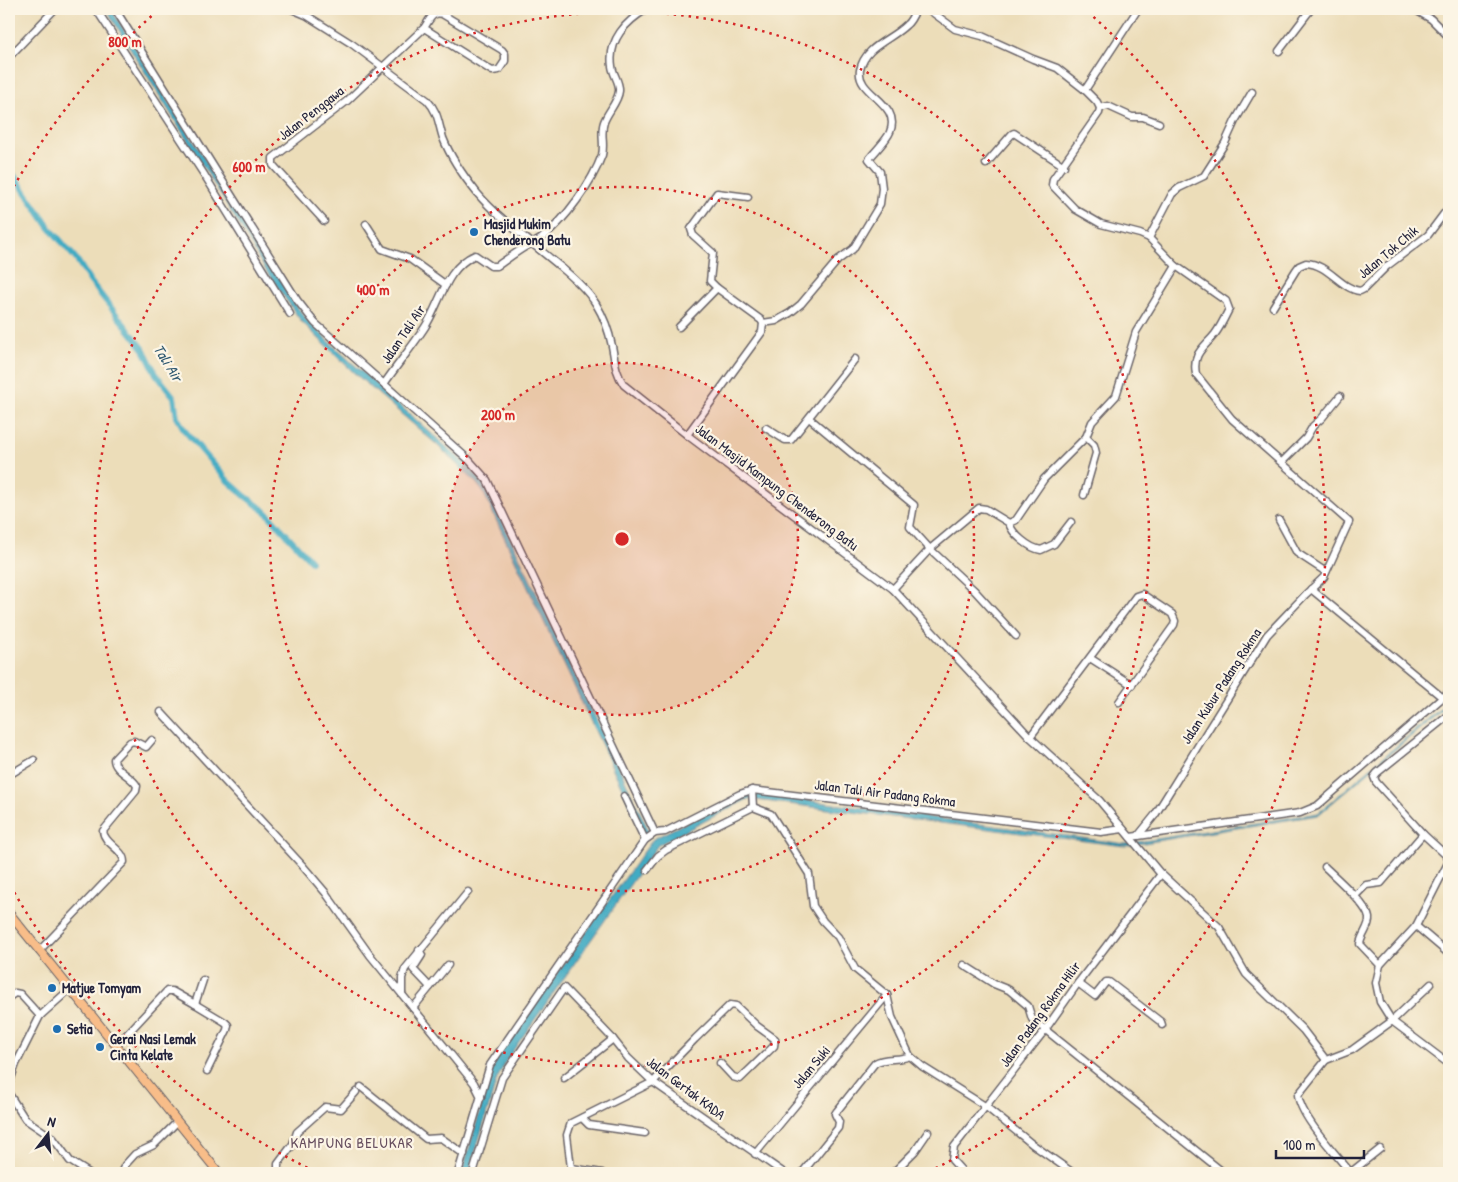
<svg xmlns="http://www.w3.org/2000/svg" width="1458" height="1182" font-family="'Patrick Hand',sans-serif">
<rect width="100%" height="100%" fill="#fcf5e5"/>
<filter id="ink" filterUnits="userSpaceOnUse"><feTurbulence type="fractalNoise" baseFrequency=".02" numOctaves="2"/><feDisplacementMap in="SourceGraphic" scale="10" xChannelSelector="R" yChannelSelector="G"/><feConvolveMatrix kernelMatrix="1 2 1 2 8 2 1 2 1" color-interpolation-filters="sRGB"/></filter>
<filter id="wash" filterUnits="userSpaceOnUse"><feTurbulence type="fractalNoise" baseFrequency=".0096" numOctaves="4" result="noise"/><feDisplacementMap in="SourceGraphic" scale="20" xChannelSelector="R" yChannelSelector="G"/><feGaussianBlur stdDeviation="1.12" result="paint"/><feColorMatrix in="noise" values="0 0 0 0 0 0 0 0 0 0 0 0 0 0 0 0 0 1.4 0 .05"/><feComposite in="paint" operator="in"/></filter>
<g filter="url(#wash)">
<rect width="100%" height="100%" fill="#ecddb9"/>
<g fill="#43abc3" stroke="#32667f">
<path d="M106,9H111L298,308L309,322L340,352L469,467L484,482L649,831L645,837L483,492L477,484L436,444L352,371L301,321L266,271L238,223Z"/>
<path d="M1449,701V704L1318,815L1125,846L748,799L658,845L507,1059L497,1079L469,1173H462L490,1076L499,1054L653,839L747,792L1125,844L1318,813Z"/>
</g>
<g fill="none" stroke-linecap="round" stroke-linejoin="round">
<path stroke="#43abc3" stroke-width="6" d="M9,168L49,227L77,260L90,281L143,348L156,374L174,397L177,417L185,431L228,481L245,496L265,511L311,561"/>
</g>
</g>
<g filter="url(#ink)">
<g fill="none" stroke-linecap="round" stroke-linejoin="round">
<g stroke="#696367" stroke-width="9">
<g id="minor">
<path d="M96,9L205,176L290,314"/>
<path d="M115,9L297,300L315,323L384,384C397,365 412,347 425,327C440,304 446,267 475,255L491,266H497C506,260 515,253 525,247C530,244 537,242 542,238C565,220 592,183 602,155C605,144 600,133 604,122C608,111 618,102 619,91C620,82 613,75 612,66C608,40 626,21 647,9"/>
<path d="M292,9L306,15L352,44L427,100C439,113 438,123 443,138C450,156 465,178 477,193C497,217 532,243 556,263C570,275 586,288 596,304C604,317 609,331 612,346C615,361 615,372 624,385L687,435L893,589L1030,737L1099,800L1159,872L1219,927L1246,974L1303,1030L1326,1060"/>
<path d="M928,9L955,29L982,36L1033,59L1057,68L1085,90L1097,102L1100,108L1099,113L1053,179L1052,185L1075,209L1101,224L1140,234L1149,238L1176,266L1226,301L1229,309C1225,317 1221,326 1215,334C1204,348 1192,353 1196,374L1232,419L1349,522L1324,577L1306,594L1267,635L1155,815L1138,836L1130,837"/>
<path d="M1414,9L1431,19L1449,37"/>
<path d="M1279,51L1311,9"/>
<path d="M9,57L55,9"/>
<path d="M1085,90L1138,9"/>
<path d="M1100,108L1108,106L1132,117H1143L1159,123"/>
<path d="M986,164L1012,134L1014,133L1064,166"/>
<path d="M324,221L273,165V158L347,101L424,28C429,21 432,11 442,14L502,50L505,54V61L499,70L492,71L424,28"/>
<path d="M366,224L382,249L410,259L446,285"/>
<path d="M1149,238L1172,194L1179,188L1204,176L1225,143L1235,121L1252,92"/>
<path d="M717,288L710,281L713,253L693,235L691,229L717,193L748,197"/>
<path d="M1273,307L1296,270L1299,266L1306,263C1328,264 1341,289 1360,291L1364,289L1387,266L1428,235L1449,207"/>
<path d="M763,323L776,321L790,313L801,304L838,260L853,249L880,204L882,188L880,172L869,159C875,151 887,140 890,132C902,103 856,94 860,70C865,46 891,40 906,25C910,22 914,14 916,9"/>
<path d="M679,327L717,288L761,320L763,323L762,332L687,435"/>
<path d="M384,384L469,460L487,480L655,833"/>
<path d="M809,418L914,505L910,527L930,549L975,591L1016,636"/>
<path d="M766,428L785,440H791L855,359"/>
<path d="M1282,462L1306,438L1313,426L1322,418L1340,396"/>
<path d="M1084,495L1096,453L1094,445L1086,437"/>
<path d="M1279,520L1297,553L1326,572"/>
<path d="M1009,523C1012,534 1029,548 1041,550L1054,544L1071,522"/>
<path d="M893,589L930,549L979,508L986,509L1009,523L1016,520L1044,479L1086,437L1092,422L1116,396L1136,332L1176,266"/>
<path d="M1311,589L1443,698"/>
<path d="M1090,658L1132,685"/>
<path d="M161,712L302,865L325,892L370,955L474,1083L481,1097"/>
<path d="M1449,715L1377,773L1374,777L1376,782L1423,834L1449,858"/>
<path d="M1030,737L1136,596L1142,594L1172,614L1175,621L1174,625L1119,702"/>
<path d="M9,775L34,760"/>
<path d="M752,790L753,807"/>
<path d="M624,796L645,840"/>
<path d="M753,807L771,814L809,874L813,906L823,921L838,937L855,969L887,995L892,1017L910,1056L923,1067L985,1106L1032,1144L1073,1173"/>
<path d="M1138,836L1300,813L1317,806L1449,692"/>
<path d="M1449,861L1416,926L1380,965L1376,983L1380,1002L1392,1021L1449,1064"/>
<path d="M1325,867C1335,877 1367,904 1369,918C1370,927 1361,935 1360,944L1380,965"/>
<path d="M647,870L658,856L666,850L753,807"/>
<path d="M1355,896L1366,885L1381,883L1423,834"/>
<path d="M1416,926L1449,954"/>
<path d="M419,950L422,955L413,969L430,987"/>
<path d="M39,951L124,862C124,849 104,844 103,831L136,791L137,786C132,776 114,771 114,759L130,742L134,741L146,747L152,740"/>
<path d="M964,965L994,984L1009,990L1028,1006L1032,1019L1224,1173"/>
<path d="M1078,983L1095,996L1106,982H1109L1161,1022L1162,1025"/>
<path d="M402,994V978L405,969L468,892"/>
<path d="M9,997L15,993L20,994L40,1016"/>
<path d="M195,1004L225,1022L228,1025L227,1030L207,1071"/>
<path d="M413,1008L448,965"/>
<path d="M116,1046L167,991H172L195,1004L203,980"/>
<path d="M564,1078L613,1039"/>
<path d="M9,1084L16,1064L40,1016L70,989"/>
<path d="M361,1087L426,1139L441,1138L464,1154"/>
<path d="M9,1094L25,1119L53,1138L70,1161L89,1173"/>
<path d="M582,1118L589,1125L645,1133"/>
<path d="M755,1154L887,995"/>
<path d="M571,1168L602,1173"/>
<path d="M961,1170L952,1160L954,1147L1045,1030L1078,983L1161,874"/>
<path d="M121,1173L125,1165L135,1154L154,1145L177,1122"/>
<path d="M281,1173L278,1169V1164L293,1144L297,1132L325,1107L341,1109L356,1092"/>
<path d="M458,1173L490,1065L645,840L655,833L665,832L740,794L752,790L1101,832L1123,829"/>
<path d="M473,1173L502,1078L564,988L613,1039L628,1058L653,1082L784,1173"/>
<path d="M570,1173L571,1168L567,1135L571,1123L653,1082L695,1039L730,1005L736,1006L757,1026L775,1039L774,1046L740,1079L733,1077L720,1063"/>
<path d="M802,1173L838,1128L839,1122L835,1114L837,1111L875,1063C885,1057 899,1061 910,1056"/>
<path d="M893,1173L915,1151L928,1132"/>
<path d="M1350,1173L1380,1149"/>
<path d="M1351,1173C1336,1154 1301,1118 1298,1095L1326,1060L1352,1050L1392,1021L1431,984"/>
</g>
</g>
<g stroke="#696367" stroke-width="10">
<path id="major" d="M9,913L219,1173"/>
</g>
<use href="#minor" stroke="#fff" stroke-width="6"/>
<use href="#major" stroke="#f8bd89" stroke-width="8"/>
</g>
</g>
<circle cx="622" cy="539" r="176" fill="#d62828" fill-opacity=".12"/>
<g fill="none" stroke="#d62828" stroke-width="2.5" stroke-dasharray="2.5 5">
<circle cx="622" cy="539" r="176"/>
<circle cx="622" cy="539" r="352"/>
<circle cx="622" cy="539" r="527"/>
<path d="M314 1171A703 703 0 0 1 10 885M10 193A703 703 0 0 1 156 12M1088 12A703 703 0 0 1 930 1171"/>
</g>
<g fill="#1f6fb2" stroke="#fcf5e5" stroke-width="2">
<circle cx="474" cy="232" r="5"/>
<circle cx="52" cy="988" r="5"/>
<circle cx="57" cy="1029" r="5"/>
<circle cx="100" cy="1047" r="5"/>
</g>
<g text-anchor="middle" stroke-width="4.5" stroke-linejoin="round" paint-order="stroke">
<g font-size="14" fill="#22223b" stroke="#fcf5e5">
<text transform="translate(311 113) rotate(-38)" y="5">Jalan Penggawa</text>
<text transform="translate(1388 252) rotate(-40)" y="5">Jalan Tok Chik</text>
<text transform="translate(403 334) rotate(-56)" y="5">Jalan Tali Air</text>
<text transform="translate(777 487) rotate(37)" y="5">Jalan Masjid Kampung Chenderong Batu</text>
<text transform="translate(1221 686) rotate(-57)" y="5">Jalan Kubur Padang Rokma</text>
<text transform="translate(885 793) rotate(7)" y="5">Jalan Tali Air Padang Rokma</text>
<text transform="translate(1040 1014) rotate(-54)" y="5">Jalan Padang Rokma Hilir</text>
<text transform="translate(811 1067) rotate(-50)" y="5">Jalan Suki</text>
<text transform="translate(686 1088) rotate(37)" y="5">Jalan Gertak KADA</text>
</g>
<g font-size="14" font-weight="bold" fill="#22223b" stroke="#fcf5e5" text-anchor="start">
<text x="484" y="229">Masjid Mukim<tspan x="484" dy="16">Chenderong Batu</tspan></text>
<text x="62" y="993">Matjue Tomyam</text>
<text x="67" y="1034">Setia</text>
<text x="110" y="1044">Gerai Nasi Lemak<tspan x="110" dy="16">Cinta Kelate</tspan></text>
</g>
<g font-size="15" font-style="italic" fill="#2f5971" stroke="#fcf5e5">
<text transform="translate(168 363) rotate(58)" y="5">Tali Air</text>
</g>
<g font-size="15" letter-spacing="1" fill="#664e5e" stroke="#fcf5e5">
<text x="352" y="1148">KAMPUNG BELUKAR</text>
</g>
</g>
<circle cx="622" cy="539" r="8" fill="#d62828" stroke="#fcf5e5" stroke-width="2.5"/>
<g font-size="15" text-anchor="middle" font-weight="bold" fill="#d62828" stroke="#fcf5e5" stroke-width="4.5" stroke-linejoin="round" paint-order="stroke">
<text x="125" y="47">800 m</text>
<text x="249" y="172">600 m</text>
<text x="373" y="295">400 m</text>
<text x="498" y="420">200 m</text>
</g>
<rect width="1458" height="1182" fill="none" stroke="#fcf5e5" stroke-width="30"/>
<g transform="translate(48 1134) rotate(16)" stroke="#fcf5e5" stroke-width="4" paint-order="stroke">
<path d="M0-4L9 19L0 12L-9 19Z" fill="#22223b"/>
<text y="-8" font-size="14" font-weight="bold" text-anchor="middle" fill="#22223b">N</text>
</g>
<path d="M1276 1150v8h88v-8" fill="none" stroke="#22223b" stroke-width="2.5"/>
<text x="1283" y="1150" font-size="15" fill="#22223b" stroke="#fcf5e5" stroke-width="4" paint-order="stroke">100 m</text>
</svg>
